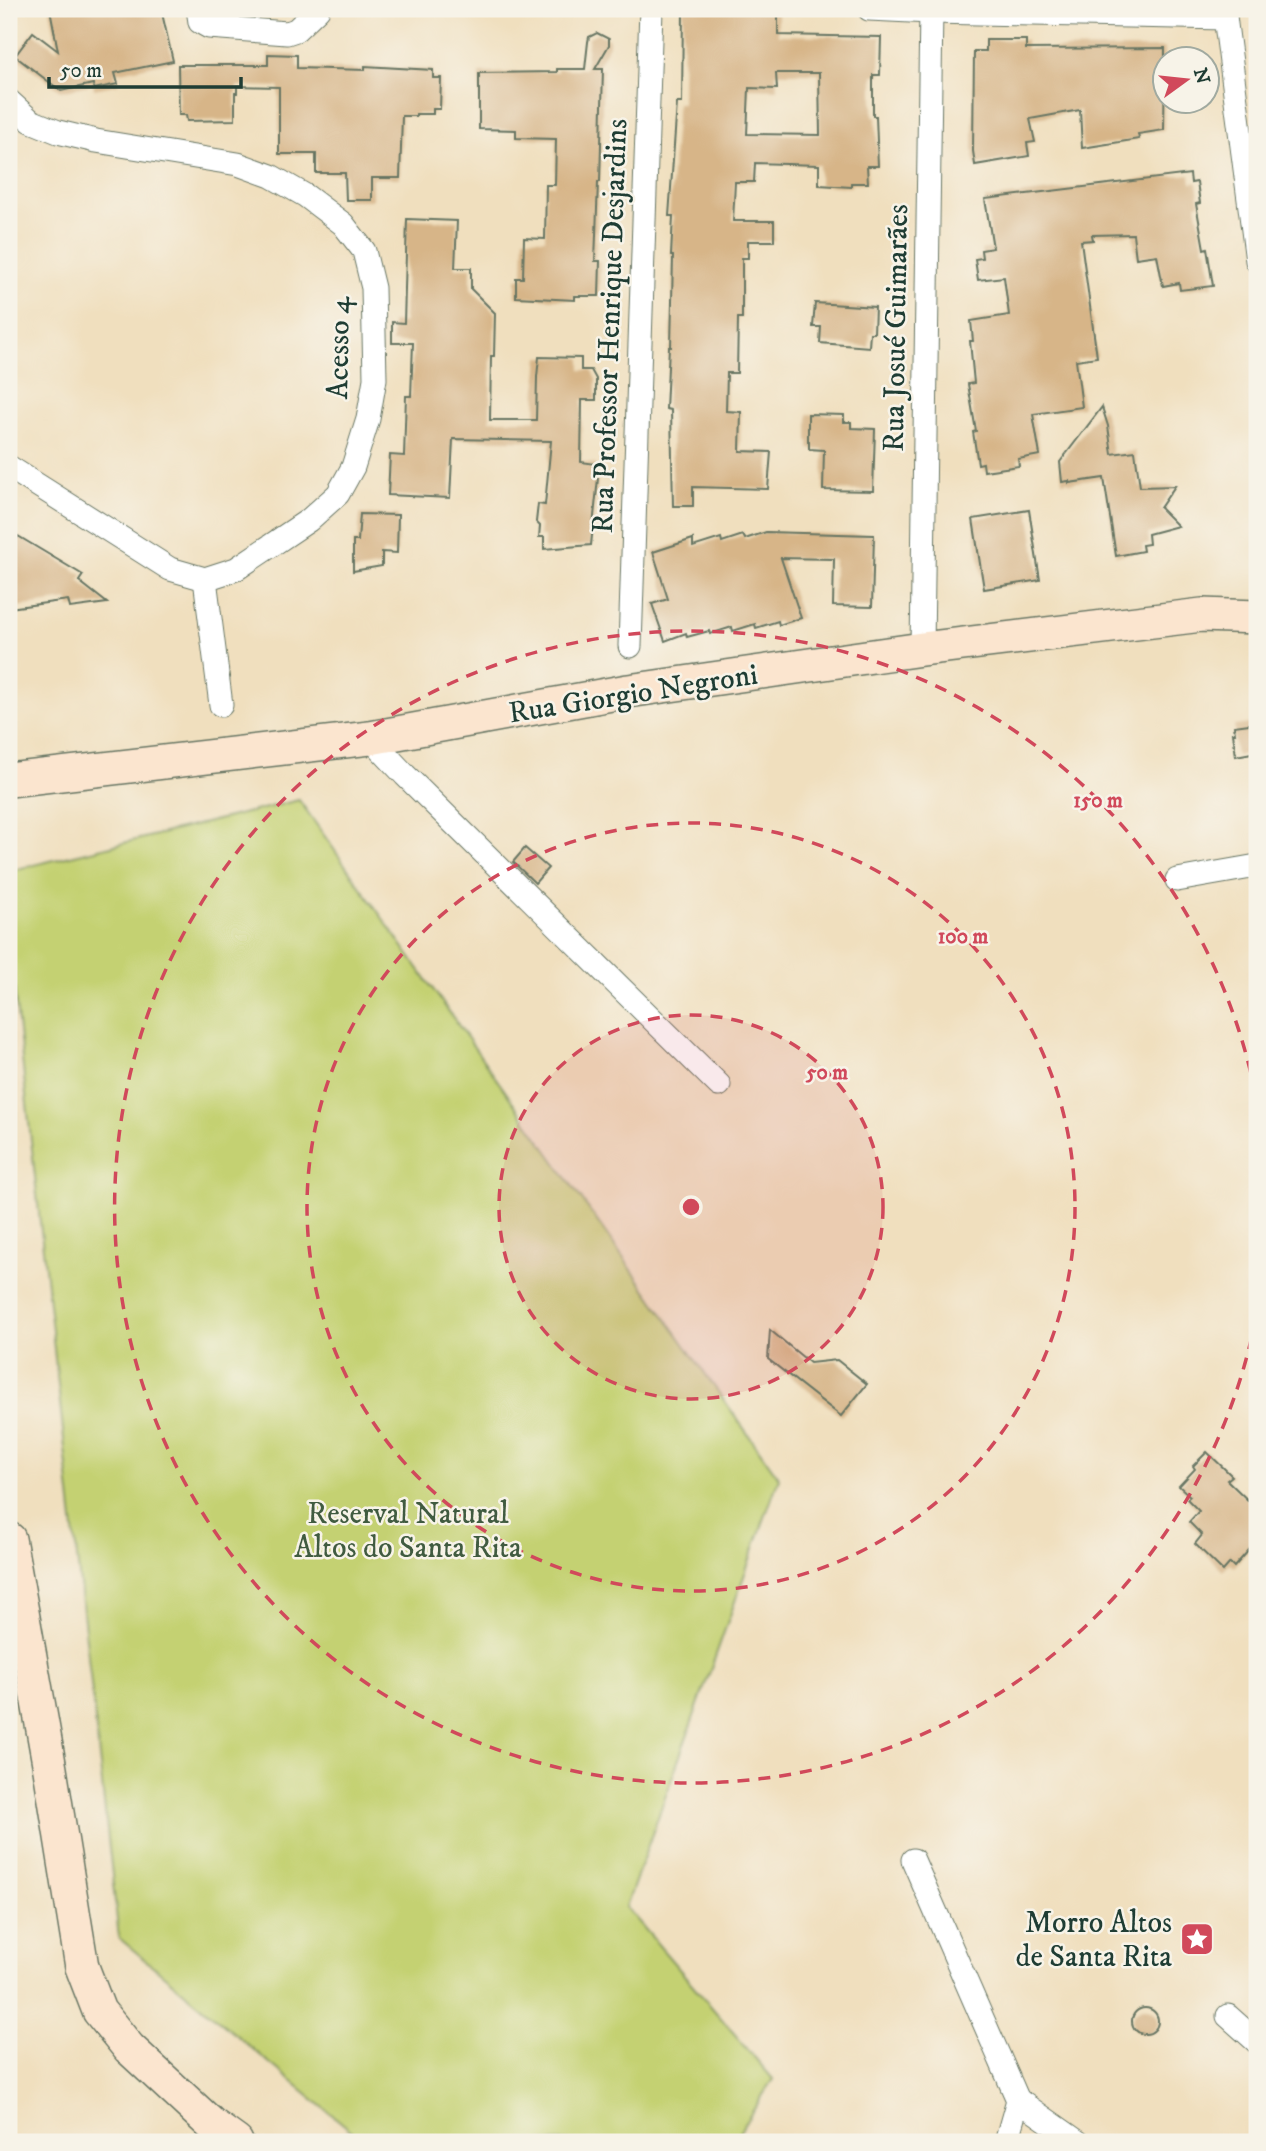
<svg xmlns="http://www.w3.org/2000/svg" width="1266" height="2151" font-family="'IM FELL DW Pica',serif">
<rect width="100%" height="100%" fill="#f7f3e8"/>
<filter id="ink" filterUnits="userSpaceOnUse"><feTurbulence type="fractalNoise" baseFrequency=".0143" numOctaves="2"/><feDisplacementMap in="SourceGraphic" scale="14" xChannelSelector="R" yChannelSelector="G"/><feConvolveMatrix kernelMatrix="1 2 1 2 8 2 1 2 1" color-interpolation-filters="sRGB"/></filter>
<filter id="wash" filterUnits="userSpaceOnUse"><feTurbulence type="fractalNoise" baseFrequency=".00686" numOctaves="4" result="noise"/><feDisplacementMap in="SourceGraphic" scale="28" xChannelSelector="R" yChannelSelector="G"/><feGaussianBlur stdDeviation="1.57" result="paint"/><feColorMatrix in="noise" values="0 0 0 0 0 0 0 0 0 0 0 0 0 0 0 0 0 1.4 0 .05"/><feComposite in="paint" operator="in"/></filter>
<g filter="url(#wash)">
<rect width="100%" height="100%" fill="#f0dfbe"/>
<path fill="#c4d172" stroke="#728753" stroke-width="2" d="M299,800L779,1478L626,1907L773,2079L733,2142H365L119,1938L9,941V871Z"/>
<g id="blocks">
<g fill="#d7b588" fill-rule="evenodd">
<path d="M50,9H161L173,61L115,73L118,84L94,89L93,84L61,91L15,56L33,32L58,51Z"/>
<path d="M683,9L778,10V35L881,37L880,75H873V116H876L878,166H867L868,183H851V187L819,185V165L755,163L754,182H735L733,221H774V241H748V258H742V318H738L737,373H727L726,411L741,412L740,451L771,452L768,489L693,487V506H673L671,410L666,409L669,347H671L673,256H671L673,216H669L677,103H682ZM776,73H819L820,135L747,134L749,88L777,89Z"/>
<path d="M597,33L609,39V45L595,69H603L600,182H598L595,261H600L599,296H575V300L516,297V278H523L524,238L545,239L546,185H555L556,139L516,138V130L479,129V73L557,72V69H585L588,42L589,37Z"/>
<path d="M986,40H1026V49L1165,48L1164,130L1138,134L1139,139L1082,148L1080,110L1030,119L1035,142L1027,143L1029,156L975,165L973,151L974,51H986Z"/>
<path d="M268,54L297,55V68L365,70V66L433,70V78H441L440,109H433V114H416V116H402L400,178H372V200H346L345,173H316V154H279V87L237,86V93H235V120L187,121L186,115H179L178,65H268Z"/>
<path d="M1190,174L1191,183L1197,182L1200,203L1196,204L1204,249L1207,248L1213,286L1180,290L1179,283L1163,286L1157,255L1136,258L1133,234L1092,235L1093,240L1081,241L1097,357L1076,360L1082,407L1033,414L1040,455L1018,459L1019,466L984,471L983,463L978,464L973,432L976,431L968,384L974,383L970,341H973L971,321L1009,315L1004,277L978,280L975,259L982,258L981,250L993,248L985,199Z"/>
<path d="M407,219L457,221L455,268H471V289L495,313L494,356H491L490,420H536L537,377L539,357L581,358V370H591L596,379V400H582L581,462L596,464L594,478H598L591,545L544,549V537H539L540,526L536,522L538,504L545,505L551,441L453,439L450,498L388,495L390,455L404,456L406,396H411L413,343H392V322L404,323Z"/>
<path d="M815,303L875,307L874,333H870L869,347L820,343L821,327H813Z"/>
<path d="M1102,407L1108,426L1112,454L1135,451L1140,487L1175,486L1160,508L1178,526L1148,534L1149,544L1142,545L1143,551L1116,556L1104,478L1069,483V481L1062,482L1060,462Z"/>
<path d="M808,414L844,415V422H851V428L875,429L873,491L823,490L824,450L809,449V441H808Z"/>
<path d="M1029,510L1040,580L984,589L973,519Z"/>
<path d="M360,514L398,515L397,553L382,552V566L353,571V541H358Z"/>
<path d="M766,532L874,535L872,607L833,606L834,559L781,558L801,618L779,625L778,621L756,628L755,624L733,631L732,627L710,634L709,631L687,637L686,633L665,641L652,604L668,599L653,552L693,539V547L721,538L722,542L743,535L745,539Z"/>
<path d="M18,536L83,575L79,581L107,603L70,608L68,600L9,608V551Z"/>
<path d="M1257,723V752L1236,756L1233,733H1235L1234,726Z"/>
<path d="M525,848L548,868L535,883L513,862Z"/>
<path d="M770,1330L810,1363L837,1360L867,1384L841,1416L768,1359Z"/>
<path d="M1207,1452L1232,1476L1227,1480L1257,1509V1541L1234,1567L1230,1563L1223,1571L1195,1544L1202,1535L1189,1522L1199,1511L1187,1499L1190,1496L1179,1486L1195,1469L1193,1466Z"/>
<circle cx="1145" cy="2021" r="13"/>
</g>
</g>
</g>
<g filter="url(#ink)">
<use href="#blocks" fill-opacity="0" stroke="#687664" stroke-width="2"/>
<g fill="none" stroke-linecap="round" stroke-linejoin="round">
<g stroke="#687664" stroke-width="25">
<g id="street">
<path d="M198,9L200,22L209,27L287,33L296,30L318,9"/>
<path d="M869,9L931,12L1225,18"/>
<path d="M1224,9L1257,261"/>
<path d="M9,101L31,121L58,132L96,141L238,164L271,176L306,196L343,224L364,251L373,288L375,379L368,419L353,467L338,494L309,520L236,569L205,579L170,569L9,467"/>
<path d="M205,579L221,705"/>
<path d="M630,646L651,9"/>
<path d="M922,649L931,9"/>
<path d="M370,738L405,775L719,1085"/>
<path d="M1177,880L1257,866"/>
<path d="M913,1860L1018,2100L1006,2142"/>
<path d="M1228,2016L1257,2042"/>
<path d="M1018,2100L1078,2142"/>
</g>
</g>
<g stroke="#687664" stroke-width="36">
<g id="secondary">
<path d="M9,780L370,738L628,691L922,649L1202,615L1257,617"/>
<path d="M9,1539L50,1769L82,1967L99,2011L129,2048L211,2124L236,2142"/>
</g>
</g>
<use href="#street" stroke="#fff" stroke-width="23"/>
<use href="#secondary" stroke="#fbe5cf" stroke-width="33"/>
</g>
</g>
<circle cx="691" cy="1207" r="192" fill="#d1495b" fill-opacity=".12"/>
<g fill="none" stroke="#d1495b" stroke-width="3.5" stroke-dasharray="12 9">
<circle cx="691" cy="1207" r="192"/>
<circle cx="691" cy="1207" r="384"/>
<path d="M1256 1317A576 576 0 1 1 1256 1097"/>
</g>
<defs>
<g id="sight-square" transform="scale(1.75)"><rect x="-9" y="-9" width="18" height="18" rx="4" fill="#d1495b" stroke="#f7f3e8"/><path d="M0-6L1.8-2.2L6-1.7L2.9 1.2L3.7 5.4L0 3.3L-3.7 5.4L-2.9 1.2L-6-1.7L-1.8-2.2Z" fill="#fff"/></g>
</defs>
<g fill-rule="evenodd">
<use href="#sight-square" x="1197" y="1939"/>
</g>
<g text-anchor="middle" stroke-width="5" stroke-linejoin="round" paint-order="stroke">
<g font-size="30" fill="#1f3d34" stroke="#f7f3e8">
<text transform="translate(609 326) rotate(-88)" y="10">Rua Professor Henrique Desjardins</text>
<text transform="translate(895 328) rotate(-89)" y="10">Rua Josué Guimarães</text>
<text transform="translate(338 348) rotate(-89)" y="10">Acesso 4</text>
<text transform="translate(633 693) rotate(-9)" y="10">Rua Giorgio Negroni</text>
</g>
<g font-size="30" fill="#405b40" stroke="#f7f3e8">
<text x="408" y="1523">Reserval Natural<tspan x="408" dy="34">Altos do Santa Rita</tspan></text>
</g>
<g font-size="30" fill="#1f3d34" stroke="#f7f3e8" text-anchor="end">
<text x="1172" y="1932">Morro Altos<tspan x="1172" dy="34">de Santa Rita</tspan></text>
</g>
</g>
<circle cx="691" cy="1207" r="10" fill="#d1495b" stroke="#f7f3e8" stroke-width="3.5"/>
<g font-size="21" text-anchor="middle" font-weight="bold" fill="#d1495b" stroke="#f7f3e8" stroke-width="5" stroke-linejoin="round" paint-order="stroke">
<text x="1098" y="807">150 m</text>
<text x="963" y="943">100 m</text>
<text x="827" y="1079">50 m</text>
</g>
<rect width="1266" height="2151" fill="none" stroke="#f7f3e8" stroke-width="35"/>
<g transform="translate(1186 80) rotate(75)"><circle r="33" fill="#f7f3e8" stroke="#a1aaa0" stroke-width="2"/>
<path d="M0-5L12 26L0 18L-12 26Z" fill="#d1495b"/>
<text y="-10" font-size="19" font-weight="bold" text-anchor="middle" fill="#1f3d34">N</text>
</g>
<path d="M49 77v10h192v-10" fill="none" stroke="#1f3d34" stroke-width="3.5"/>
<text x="60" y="77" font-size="21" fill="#1f3d34" stroke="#f7f3e8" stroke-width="5" paint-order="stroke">50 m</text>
</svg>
